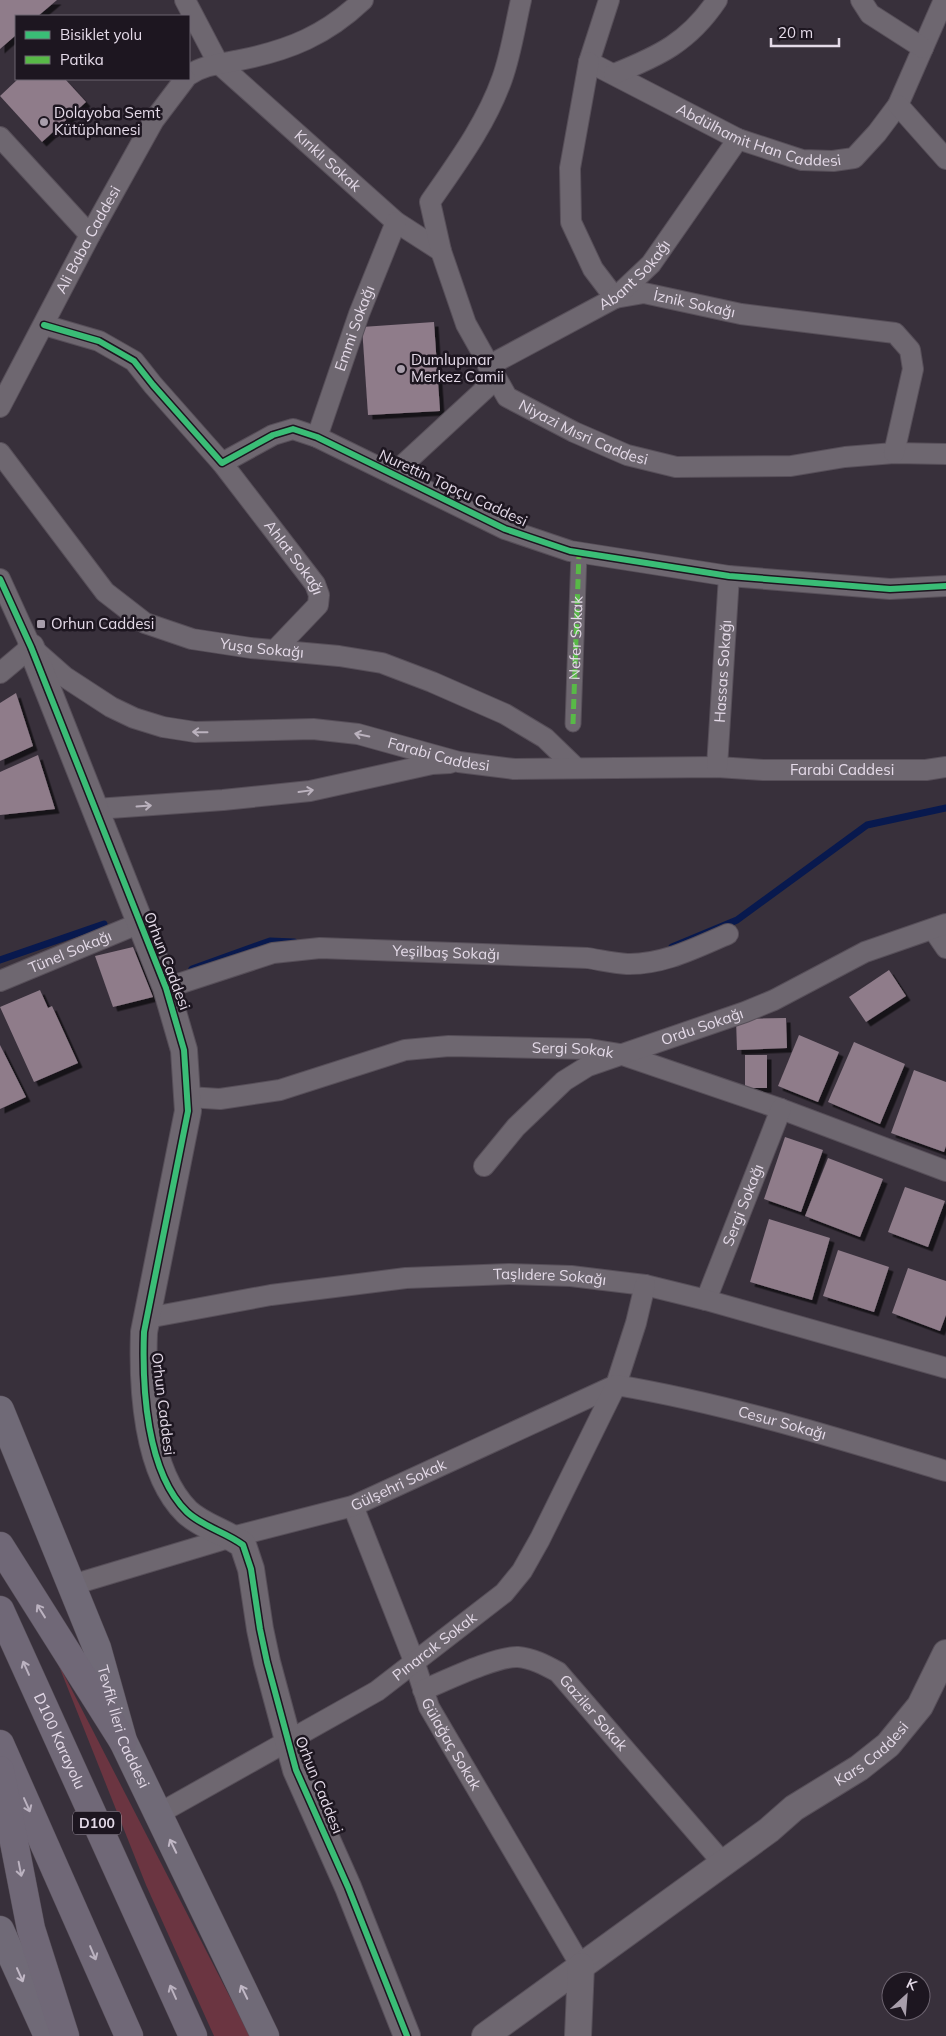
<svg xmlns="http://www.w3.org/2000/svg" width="946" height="2036" font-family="Mulish,sans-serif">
<defs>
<filter id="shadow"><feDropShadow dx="4.5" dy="4.5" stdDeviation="0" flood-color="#0009"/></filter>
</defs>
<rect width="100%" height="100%" fill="#38303b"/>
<path fill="#6b3541" d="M57,1661L250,2036H214L146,1885Z"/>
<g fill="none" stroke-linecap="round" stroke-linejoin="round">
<g stroke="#08194e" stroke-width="7">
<path d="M672,947L737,920L867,825L946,808"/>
<path d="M0,960L104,924"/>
<path d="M192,969L270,941L294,942"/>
</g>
</g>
<g fill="#8f7c8a" filter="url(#shadow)">
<path d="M0,0H57L38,16H16V35L0,49Z"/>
<path d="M18,79H65L86,102L42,142L0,96Z"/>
<path d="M434,322L440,411L368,415L362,327Z"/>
<path d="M16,693L33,746L0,761V703Z"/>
<path d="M38,755L55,809L0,815V772Z"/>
<path d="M133,947L153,997L113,1007L95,956Z"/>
<path d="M889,970L906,996L866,1022L849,997Z"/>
<path d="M40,990L48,1008L52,1006L78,1063L34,1082L0,1007Z"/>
<path d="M786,1018L787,1048L737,1050L736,1019Z"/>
<path d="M799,1035L839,1052L818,1102L778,1086Z"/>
<path d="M854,1042L905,1064L880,1124L828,1102Z"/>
<path d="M0,1045L26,1097L0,1109Z"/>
<rect x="745" y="1055" width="22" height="33"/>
<path d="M914,1070L946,1082V1146L944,1152L891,1133Z"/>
<path d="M785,1137L823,1150L801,1212L764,1199Z"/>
<path d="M828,1158L883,1179L860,1237L805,1216Z"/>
<path d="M905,1187L945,1201L928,1247L888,1232Z"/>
<path d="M769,1219L830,1238L812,1300L750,1282Z"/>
<path d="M838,1250L889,1267L874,1312L823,1296Z"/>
<path d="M908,1268L946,1281V1315L940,1331L892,1313Z"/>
</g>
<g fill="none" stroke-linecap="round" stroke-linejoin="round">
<g stroke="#574f59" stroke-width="17">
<g id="pedestrian">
<path id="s1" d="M573,724L579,553"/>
</g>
</g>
<g stroke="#574f59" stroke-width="22">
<g id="minor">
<path id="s2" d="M185,0L218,63L396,222L441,251"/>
<path id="s3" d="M521,0C515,26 511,54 502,79C486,124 457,163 430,202L441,251L466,324L507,397L574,432L627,455L676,467L791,466L845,457L894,453L946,454"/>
<path id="s4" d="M609,0L589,62L738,139L802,160L833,161L854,158L877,133L898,105L944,0"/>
<path d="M861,0L870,14L923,48"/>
<path id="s5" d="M589,62L570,168L571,222L593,269L615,298L644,293L741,314L895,333L910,350L913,369L894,453"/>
<path d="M614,74C659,56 689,42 717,0"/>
<path d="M189,75C205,64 222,64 240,60C290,50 326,35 363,0"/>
<path d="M898,105L946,159"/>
<path d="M0,137L90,235"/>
<path d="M44,325L99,341L134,361L153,385L222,463L273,435L293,429L317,437L505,529L570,551L729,576L890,589L946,586"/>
<path id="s6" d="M488,366L615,298L651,264L738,139"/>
<path id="s7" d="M0,407L90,235L154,120L185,79"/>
<path id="s8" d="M317,437L359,314L396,222"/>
<path id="s9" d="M0,453L105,592L145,623L192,639L251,648L339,656L382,663L432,682L505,714L545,738L576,768"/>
<path id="s10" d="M222,463L315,584L319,595L318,605L275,650"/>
<path d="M393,474L496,379"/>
<path id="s11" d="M0,579L31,647L65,677L111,707L134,718L163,727L195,732L313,729L358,734L459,762L514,769L717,767L763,770H926L946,767"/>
<path d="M0,673L31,647"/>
<path id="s12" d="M717,767L729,576"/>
<path d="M96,809L223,800L310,791L432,764L450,763"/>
<path d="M933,929L946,948"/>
<path id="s13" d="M0,981L140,923"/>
<path id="s14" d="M166,988L273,953L320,948L587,958C600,960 614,963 627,964C663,965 695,948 728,934"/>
<path id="s15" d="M188,1097L220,1099L280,1090L405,1050L449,1046L589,1049L620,1054L781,1109L946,1171"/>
<path id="s16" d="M484,1166L516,1127L564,1081L588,1066L745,1012L774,1000L865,952L946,924"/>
<path id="s17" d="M706,1300L781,1109"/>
<path id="s18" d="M147,1318L271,1295L406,1278L509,1274L571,1276L645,1285L706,1300L946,1368"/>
<path id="s19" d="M353,1506L414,1661L429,1707L581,1966"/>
<path id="s20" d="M72,1585L232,1537L353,1506L616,1385L636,1323L645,1285"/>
<path id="s21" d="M423,1690C445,1681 496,1656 518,1657C532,1658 545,1665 558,1672L723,1863"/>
<path id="s22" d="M158,1814L377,1691L504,1593L522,1571L540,1539L616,1385C728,1404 837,1438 946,1471"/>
</g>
</g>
<g stroke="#574f59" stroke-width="28">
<g id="tertiary">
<path d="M31,647L166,988L184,1050L188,1111L144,1332C142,1386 146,1472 187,1512C203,1527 226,1532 243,1545L251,1569L260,1629L267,1662L296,1770L348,1887L407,2036"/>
<path id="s23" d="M485,2036L769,1830L794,1808L859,1768L888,1745L920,1706L946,1653"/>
<path d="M578,2036L581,1966"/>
</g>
</g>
<g stroke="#574f59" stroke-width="29">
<g id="primary">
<path id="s24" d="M0,1410L97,1648L123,1741L265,2036"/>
<path d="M0,1930L48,2036"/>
</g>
</g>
<g stroke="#574f59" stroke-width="29">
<g id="trunk">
<path d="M0,1546L123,1741"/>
<path id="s25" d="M0,1610L193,2036"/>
<path d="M0,1744L129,2036"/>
<path d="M0,1770L31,1929L65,2036"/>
</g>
</g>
<use href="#pedestrian" stroke="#6e6770" stroke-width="15"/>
<use href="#minor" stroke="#6e6770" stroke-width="20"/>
<use href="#tertiary" stroke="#6e6770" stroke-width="26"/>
<use href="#primary" stroke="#706a77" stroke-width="28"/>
<use href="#trunk" stroke="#706877" stroke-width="28"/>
<path stroke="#58b947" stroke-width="5" stroke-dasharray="10 5" stroke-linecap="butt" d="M573,724L579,553"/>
<g stroke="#1d1620" stroke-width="9">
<g id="cycleway">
<path d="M44,325L99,341L134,361L153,385L222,463L273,435L293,429L317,437L505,529L570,551L729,576L890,589L946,586"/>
<path d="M0,579L31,647L166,988L184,1050L188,1111L144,1332C142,1386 146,1472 187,1512C203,1527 226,1532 243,1545L251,1569L260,1629L267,1662L296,1770L348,1887L407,2036"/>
</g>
</g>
<use href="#cycleway" stroke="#3abd76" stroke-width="6"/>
</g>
<defs><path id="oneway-shaft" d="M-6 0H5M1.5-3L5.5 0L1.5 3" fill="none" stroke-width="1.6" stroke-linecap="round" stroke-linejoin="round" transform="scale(1.25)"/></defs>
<g stroke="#bbb2be">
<use href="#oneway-shaft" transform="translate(200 732) rotate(-179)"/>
<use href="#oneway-shaft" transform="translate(362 735) rotate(-168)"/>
<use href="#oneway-shaft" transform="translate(306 791) rotate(-8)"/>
<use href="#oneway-shaft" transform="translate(144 806) rotate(-4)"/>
</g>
<g stroke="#bbb2c0">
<use href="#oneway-shaft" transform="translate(41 1611) rotate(-122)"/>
<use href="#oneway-shaft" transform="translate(26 1668) rotate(-114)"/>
<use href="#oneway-shaft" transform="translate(27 1805) rotate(66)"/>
<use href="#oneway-shaft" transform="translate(20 1869) rotate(79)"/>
<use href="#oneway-shaft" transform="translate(93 1953) rotate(67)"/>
<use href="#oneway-shaft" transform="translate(173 1992) rotate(-114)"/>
</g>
<g stroke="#c1b8c6">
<use href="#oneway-shaft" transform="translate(173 1846) rotate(-116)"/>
<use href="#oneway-shaft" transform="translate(20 1975) rotate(66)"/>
<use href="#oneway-shaft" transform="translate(244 1992) rotate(-116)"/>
</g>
<g fill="#a89eab" stroke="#1d1620" stroke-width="2">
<circle cx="44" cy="122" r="5"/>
<circle cx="401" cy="369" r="5"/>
<rect x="36" y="619" width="10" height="10" rx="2.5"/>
</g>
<g text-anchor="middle" stroke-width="5" stroke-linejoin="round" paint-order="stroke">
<rect fill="#1d1620" stroke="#a89fac" stroke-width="1" x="73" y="1811.5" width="48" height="23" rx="4"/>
<g font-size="14" font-weight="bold" fill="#e4dae8">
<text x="97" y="1828">D100</text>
</g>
<g font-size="15" fill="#e4dae8" stroke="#1d1620" text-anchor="start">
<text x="54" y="118">Dolayoba Semt<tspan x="54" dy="17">Kütüphanesi</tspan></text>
<text x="411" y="365">Dumlupınar<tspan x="411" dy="17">Merkez Camii</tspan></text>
<text x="51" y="629">Orhun Caddesi̇</text>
</g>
<g font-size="15" fill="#e4dae8" stroke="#1d1620">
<text dy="5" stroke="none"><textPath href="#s4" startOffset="252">Abdülhamit Han Caddesi</textPath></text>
<text dy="5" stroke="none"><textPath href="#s2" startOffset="218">Kırıklı Sokak</textPath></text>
<text dy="5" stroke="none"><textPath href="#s7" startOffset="189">Ali Baba Caddesi</textPath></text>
<text dy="5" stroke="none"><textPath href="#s6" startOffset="174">Abant Sokağı</textPath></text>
<text dy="5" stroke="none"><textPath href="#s5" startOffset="331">İznik Sokağı</textPath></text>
<text dy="5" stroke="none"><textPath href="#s8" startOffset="115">Emmi Sokağı</textPath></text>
<text dy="5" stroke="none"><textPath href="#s3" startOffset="520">Niyazi Mısri Caddesi</textPath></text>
<text transform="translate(453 488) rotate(25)" y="5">Nurettin Topçu Caddesi</text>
<text dy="5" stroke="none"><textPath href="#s10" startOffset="119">Ahlat Sokağı</textPath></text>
<text dy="5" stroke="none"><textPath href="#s1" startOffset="86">Nefer Sokak</textPath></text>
<text dy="5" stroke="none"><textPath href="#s9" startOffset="345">Yuşa Sokağı</textPath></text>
<text dy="5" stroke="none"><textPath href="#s12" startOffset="96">Hassas Sokağı</textPath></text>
<text dy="5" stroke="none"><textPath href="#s11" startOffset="510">Farabi Caddesi</textPath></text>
<text dy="5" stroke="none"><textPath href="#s11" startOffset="915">Farabi Caddesi</textPath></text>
<text dy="5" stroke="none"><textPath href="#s13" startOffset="76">Tünel Sokağı</textPath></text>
<text dy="5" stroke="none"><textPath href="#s14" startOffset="286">Yeşilbaş Sokağı</textPath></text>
<text transform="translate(167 961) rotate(69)" y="5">Orhun Caddesi</text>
<text dy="5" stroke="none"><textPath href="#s16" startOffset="266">Ordu Sokağı</textPath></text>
<text dy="5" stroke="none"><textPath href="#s15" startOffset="392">Sergi Sokak</textPath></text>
<text dy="5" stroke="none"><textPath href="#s17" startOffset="102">Sergi Sokağı</textPath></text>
<text dy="5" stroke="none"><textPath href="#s18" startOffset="406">Taşlıdere Sokağı</textPath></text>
<text transform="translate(163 1404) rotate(83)" y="5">Orhun Caddesi</text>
<text dy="5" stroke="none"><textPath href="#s22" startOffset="819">Cesur Sokağı</textPath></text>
<text dy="5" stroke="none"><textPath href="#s20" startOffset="342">Gülşehri Sokak</textPath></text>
<text dy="5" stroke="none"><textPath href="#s22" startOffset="324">Pınarcık Sokak</textPath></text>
<text dy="5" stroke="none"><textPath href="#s21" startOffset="198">Gaziler Sokak</textPath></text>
<text dy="5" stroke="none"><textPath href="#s24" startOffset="340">Tevfik İleri Caddesi</textPath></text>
<text dy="5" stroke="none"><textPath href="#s25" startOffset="144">D100 Karayolu</textPath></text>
<text dy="5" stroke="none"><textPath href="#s19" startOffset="258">Gülağaç Sokak</textPath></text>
<text dy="5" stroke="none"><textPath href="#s23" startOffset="479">Kars Caddesi</textPath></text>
<text transform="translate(319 1785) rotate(68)" y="5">Orhun Caddesi</text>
</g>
</g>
<rect x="15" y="15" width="175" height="65" fill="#1d1620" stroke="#6d6470"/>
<rect x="25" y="31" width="25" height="8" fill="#3abd76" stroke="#6d6470"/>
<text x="60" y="40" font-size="15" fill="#e4dae8">Bisiklet yolu</text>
<rect x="25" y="56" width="25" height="8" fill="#58b947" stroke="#6d6470"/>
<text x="60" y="65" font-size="15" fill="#e4dae8">Patika</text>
<g transform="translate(906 1996) rotate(26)"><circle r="24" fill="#1d1620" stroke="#6d6470"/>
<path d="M0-4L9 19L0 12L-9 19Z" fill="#a89eab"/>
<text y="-8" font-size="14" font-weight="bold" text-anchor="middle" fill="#e4dae8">K</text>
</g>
<path d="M771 38v8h68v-8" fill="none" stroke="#e4dae8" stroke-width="2.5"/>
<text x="778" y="38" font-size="15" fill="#e4dae8" stroke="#1d1620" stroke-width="4" paint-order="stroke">20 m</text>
</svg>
